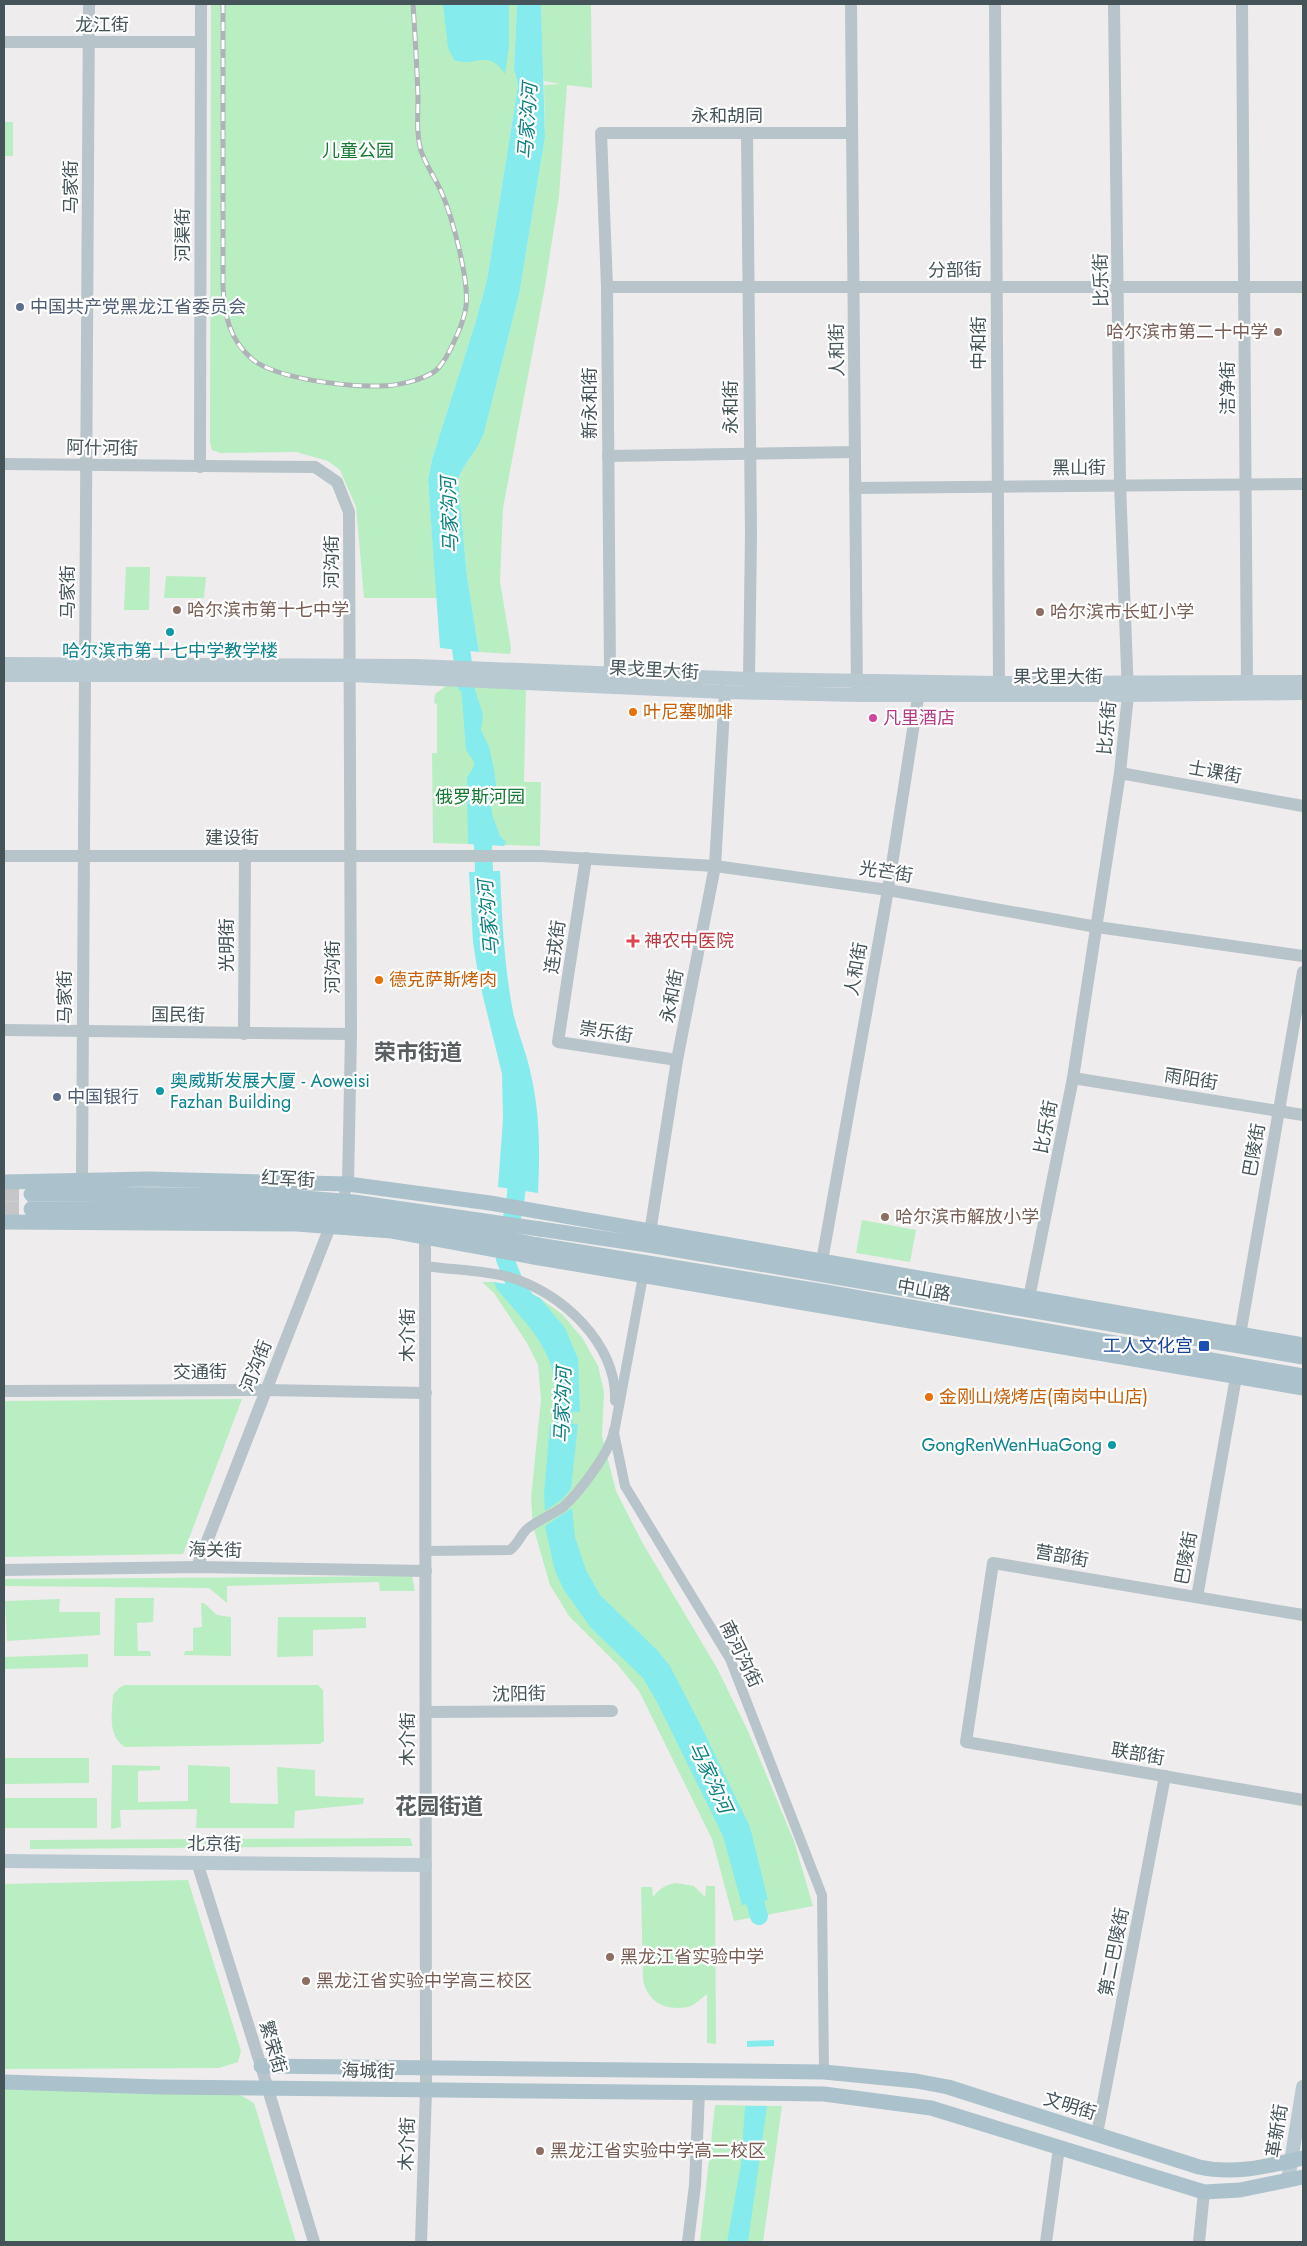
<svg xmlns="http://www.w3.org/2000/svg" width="1307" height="2246" font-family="Jost,'Noto Sans SC',sans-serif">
<rect width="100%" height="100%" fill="#efeced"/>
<g fill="#b9eec2">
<path d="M211,4H517L514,69L518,85L487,280L475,324L432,459L428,480L437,598H364L356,507L340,470L328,461L296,452L220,453L212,450L210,443Z"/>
<path d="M541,4H591L592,88L567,85L559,196L545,286L503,508L500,581L511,648L510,654L479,652L467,576L458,479C465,461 477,452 484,433L519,295L545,137L544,85L560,84L544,81L543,76Z"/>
<rect x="4" y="122" width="9" height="34"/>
<path d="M126,567H150L149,610H124Z"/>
<path d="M166,576L206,577L204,598H164Z"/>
<path d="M446,686L526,688L524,782H541L540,846L433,843L432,753H437V704L434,703L435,694Z"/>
<path d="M862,1220L916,1230L910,1262L856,1253Z"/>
<path d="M482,1282H494L525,1290L540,1298L563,1315L583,1339L598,1366L604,1392L602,1436L616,1491L642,1542L717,1668L748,1731L794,1841L813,1906L734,1921L712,1839L639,1691L617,1664L569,1616L550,1585L533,1526L531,1498L541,1399L538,1365L527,1343L494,1293Z"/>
<path d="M242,1399L183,1554L4,1557V1401Z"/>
<path d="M412,1576L415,1591H380L379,1582L227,1586V1603L209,1588L4,1586V1579Z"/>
<path d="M115,1598H154L153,1622L137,1623L138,1651H150L151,1656H114Z"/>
<path d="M60,1599L59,1612H100V1635L7,1641L5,1601Z"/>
<path d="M201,1603H204L217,1615L231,1617V1656L184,1655L185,1651H193V1628L202,1627Z"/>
<path d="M278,1617H366V1628L313,1630V1656L277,1657Z"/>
<path d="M88,1654V1667L5,1669L4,1758H89V1783L4,1784V1657Z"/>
<path d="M125,1685H318L323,1690L324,1741L320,1744L125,1747C107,1736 112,1714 113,1695L119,1688Z"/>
<path d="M112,1765L160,1766V1770L138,1771V1802L188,1801V1765L230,1767V1803L278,1804L277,1767L315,1770V1796L364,1798L363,1804L295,1811L294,1828H196L197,1809L120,1810L121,1827L111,1829Z"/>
<rect x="4" y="1798" width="93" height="30"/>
<path d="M410,1838L413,1846L30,1849V1840Z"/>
<path d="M188,1880L241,2051L238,2062L219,2068L4,2069V1884Z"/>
<path d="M676,1883L694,1886L705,1897L706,1886H715L716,2044L707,2043V1994C701,1998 696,2005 688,2007C664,2011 648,2002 643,1980L641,1887H652L653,1897C660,1888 665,1885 676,1883Z"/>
<path d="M4,2089L235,2092L254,2103L296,2242H4Z"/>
<path d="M715,2105L782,2106L763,2242H700Z"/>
</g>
<g fill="#85ebec">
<path d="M443,4H509V46L505,74C488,48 477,68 454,60L448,48Z"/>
<path d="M517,4H541L545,137L519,295L484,433C477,452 465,461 458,479L467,576L479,652L440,648L428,480L432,459L475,324L487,280L518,85L514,69Z"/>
<path d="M461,686L474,687L483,714L481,730L489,747L494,769L496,785L491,805L492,814L500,836L506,842L504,846L468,844L467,778L474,766V762L466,750Z"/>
<path d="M500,871C502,919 504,965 513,1012C518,1034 527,1054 531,1075C540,1114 540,1153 538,1193L498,1187L503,1119L502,1074L479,980L473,942L469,872Z"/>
<path d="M494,1282L511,1285L540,1298L565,1328L578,1359L580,1412L554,1411C554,1399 556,1385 553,1372C545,1339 517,1314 497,1289Z"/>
<path d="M550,1424H578L571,1489L561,1500L545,1511L544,1494Z"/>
<path d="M572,1508L575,1537L586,1570L600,1595L657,1650L670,1666L703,1730L750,1827L768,1900L742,1905L723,1836L657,1702L643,1678L591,1628L564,1590L555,1571L545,1526Z"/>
<path d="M774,2040V2046L747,2047V2041Z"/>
<path d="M745,2106H767L748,2242H727L741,2164Z"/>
</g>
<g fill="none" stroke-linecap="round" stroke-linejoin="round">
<g stroke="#85ebec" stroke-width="18">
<path d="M458,628L466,684"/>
<path d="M482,821L485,895"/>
<path d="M518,1167L516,1195L505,1259L517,1289L531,1306"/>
<path d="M562,1447L565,1388"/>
<path d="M749,1880L759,1916"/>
</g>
<g stroke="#c4c6c8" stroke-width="15" stroke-dasharray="15 8" stroke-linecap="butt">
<path d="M4,1194H31"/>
<path d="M4,1209H31"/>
</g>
<g stroke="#b7c4c9" stroke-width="10">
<path d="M425,1266C452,1270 482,1270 509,1277C560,1291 618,1344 615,1401"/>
<path d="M644,1271L614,1433L625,1486L730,1659L822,1895L824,2072"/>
<path d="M426,1551L510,1550C518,1544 520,1536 527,1529C538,1520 552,1515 563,1507C579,1493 611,1451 614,1430"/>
</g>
<g stroke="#b7c4c9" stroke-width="12">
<path d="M851,4L857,695"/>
<path d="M995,4L999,683"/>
<path d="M1242,4L1247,682"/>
<path d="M4,42H201"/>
<path d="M747,134L751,534L749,679"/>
<path d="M607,287H1303"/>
<path d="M608,456L855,452"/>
<path d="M4,464L315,467L337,482L349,512L351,1034L348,1184L345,1191"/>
<path d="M200,467L201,4"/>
<path d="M855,488L1303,484"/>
<path d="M610,673L607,287L601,133H852"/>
<path d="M1120,773L1303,806"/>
<path d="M4,856H541L715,866L888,890L1097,927L1303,956"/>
<path d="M586,858L558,1042L677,1060"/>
<path d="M4,1030L351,1034"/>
<path d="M244,1034L245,855"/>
<path d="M1073,1078L1303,1115"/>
<path d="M82,1180L89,4"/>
<path d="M649,1239L677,1060L715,866L725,692"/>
<path d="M822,1261L888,890L920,685"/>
<path d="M1029,1298L1073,1078L1120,773L1128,695L1120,484L1114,4"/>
<path d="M1240,1335L1303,972"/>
<path d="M4,1391L266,1390L426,1393"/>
<path d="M197,1567L333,1219"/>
<path d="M4,1570L197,1567L426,1571"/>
<path d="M1197,1597L1236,1377"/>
<path d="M1303,1615L993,1563L966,1742L1303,1800"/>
<path d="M426,1712L612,1711"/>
<path d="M197,1862L261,2066L314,2242"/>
<path d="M1097,2134L1165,1776"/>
<path d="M421,2242L426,2090L425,1237"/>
<path d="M688,2242L695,2185L699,2093"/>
<path d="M1046,2242L1059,2148"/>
<path d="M1199,2242L1204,2192"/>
</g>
<g stroke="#b9c9d1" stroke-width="14">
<path d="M4,664L416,666L749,679L999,683L1303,682"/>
<path d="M4,675H350L725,692L857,695H1128L1303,693"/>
<path d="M4,1861L425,1865"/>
<path d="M1288,2180L1303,2087"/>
</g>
<g stroke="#abc2cc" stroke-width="15">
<path d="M4,1182L148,1179L348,1184L490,1203L1303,1345"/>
<path d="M31,1194L198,1195"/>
<path d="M31,1209H201"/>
<path d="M4,1222L296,1224L392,1231L534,1257L1303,1388"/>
<path d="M540,1229L648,1245L1303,1357"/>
<path d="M538,1245L826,1292L1303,1376"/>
<path d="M261,2066L824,2072L916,2081L948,2087L1199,2167C1235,2175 1268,2166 1303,2158"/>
<path d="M4,2082L160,2087L824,2094L931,2108L1204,2192L1240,2190L1303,2177"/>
</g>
<g stroke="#aeb3b7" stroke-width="5">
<path id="rail" d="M223,4V288C225,316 229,339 252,359C276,379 348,387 379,386C397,386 419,381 434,372C446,364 462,326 465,312C472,287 452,216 441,191C435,178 426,165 421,151C416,133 418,116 418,98C417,67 415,35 413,4"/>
</g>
<use href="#rail" stroke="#fff" stroke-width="3" stroke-dasharray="9" stroke-linecap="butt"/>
<g stroke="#abc2cc" stroke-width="15">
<path d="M198,1195L280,1196L354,1202L540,1229"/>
<path d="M201,1209C243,1210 285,1210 327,1213C397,1219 468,1231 538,1245"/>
</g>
</g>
<g fill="#5c6f8a" stroke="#fff" stroke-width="2">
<circle cx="20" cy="307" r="5"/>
<circle cx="57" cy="1097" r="5"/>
</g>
<g fill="#8d6e63" stroke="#fff" stroke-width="2">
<circle cx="1278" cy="332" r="5"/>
<circle cx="177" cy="610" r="5"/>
<circle cx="1040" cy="612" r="5"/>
<circle cx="885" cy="1217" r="5"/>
<circle cx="610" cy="1957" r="5"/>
<circle cx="306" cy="1981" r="5"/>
<circle cx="540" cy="2151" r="5"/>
</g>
<g fill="#0f9aa8" stroke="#fff" stroke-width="2">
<circle cx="170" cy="632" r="5"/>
<circle cx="160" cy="1091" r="5"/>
<circle cx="1112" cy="1445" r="5"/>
</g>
<g fill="#e8710a" stroke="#fff" stroke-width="2">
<circle cx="633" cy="712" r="5"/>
<circle cx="379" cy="980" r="5"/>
<circle cx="929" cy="1397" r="5"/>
</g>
<circle fill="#d1479c" stroke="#fff" stroke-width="2" cx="873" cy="718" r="5"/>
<path fill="#e0444e" stroke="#fff" stroke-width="2" d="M630.5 933.5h5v5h5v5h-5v5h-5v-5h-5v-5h5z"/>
<rect fill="#1a4fb4" stroke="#fff" stroke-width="2" x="1198" y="1340" width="12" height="12" rx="2.5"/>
<g text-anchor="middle" stroke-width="4.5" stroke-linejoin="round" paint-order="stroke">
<g font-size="18" fill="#455459" stroke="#fff">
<text x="102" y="31">龙江街</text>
<text x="727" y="122">永和胡同</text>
<text transform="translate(71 187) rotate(-90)" y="6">马家街</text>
<text transform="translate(183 235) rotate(-90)" y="6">河渠街</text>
<text transform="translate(955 270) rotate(-1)" y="6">分部街</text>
<text transform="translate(1101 280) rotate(-91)" y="6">比乐街</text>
<text transform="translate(979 343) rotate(-90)" y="6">中和街</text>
<text transform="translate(837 350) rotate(-91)" y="6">人和街</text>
<text transform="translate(1228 388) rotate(-90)" y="6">洁净街</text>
<text transform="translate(590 403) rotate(-90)" y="6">新永和街</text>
<text transform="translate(731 407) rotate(-90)" y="6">永和街</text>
<text transform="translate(102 448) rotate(1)" y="6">阿什河街</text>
<text x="1079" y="474">黑山街</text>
<text transform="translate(332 562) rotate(-90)" y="6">河沟街</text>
<text transform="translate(68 592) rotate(-90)" y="6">马家街</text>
<text transform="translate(654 670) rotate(3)" y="6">果戈里大街</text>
<text x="1058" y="683">果戈里大街</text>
<text transform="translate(1107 728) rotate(-85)" y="6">比乐街</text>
<text transform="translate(1215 772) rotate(10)" y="6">士课街</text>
<text x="232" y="844">建设街</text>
<text transform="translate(886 872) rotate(9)" y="6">光芒街</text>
<text transform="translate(227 945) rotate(-90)" y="6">光明街</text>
<text transform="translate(555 947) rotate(-82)" y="6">连戎街</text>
<text transform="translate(333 967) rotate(-90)" y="6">河沟街</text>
<text transform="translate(856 969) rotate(-80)" y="6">人和街</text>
<text transform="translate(672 996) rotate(-79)" y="6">永和街</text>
<text transform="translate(65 997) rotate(-90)" y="6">马家街</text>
<text transform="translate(178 1015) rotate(1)" y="6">国民街</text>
<text transform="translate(606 1032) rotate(9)" y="6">崇乐街</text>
<text transform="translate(1191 1079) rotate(9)" y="6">雨阳街</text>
<text transform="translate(1046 1127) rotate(-79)" y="6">比乐街</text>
<text transform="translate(1254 1150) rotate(-80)" y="6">巴陵街</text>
<text transform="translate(288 1179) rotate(3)" y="6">红军街</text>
<text transform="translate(924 1290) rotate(10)" y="6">中山路</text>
<text transform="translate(408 1335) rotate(-90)" y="6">木介街</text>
<text transform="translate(256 1366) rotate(-68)" y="6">河沟街</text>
<text x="200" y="1378">交通街</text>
<text transform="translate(215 1550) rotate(1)" y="6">海关街</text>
<text transform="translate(1062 1556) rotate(10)" y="6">营部街</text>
<text transform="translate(1186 1558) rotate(-80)" y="6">巴陵街</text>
<text transform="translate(741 1654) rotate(64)" y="6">南河沟街</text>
<text transform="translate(519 1694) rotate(-1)" y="6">沈阳街</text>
<text transform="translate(408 1739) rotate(-90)" y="6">木介街</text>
<text transform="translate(1138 1754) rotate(10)" y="6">联部街</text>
<text transform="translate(214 1844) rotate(1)" y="6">北京街</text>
<text transform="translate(1114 1952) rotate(-79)" y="6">第二巴陵街</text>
<text transform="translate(273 2047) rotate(74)" y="6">繁荣街</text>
<text transform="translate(368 2071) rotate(1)" y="6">海城街</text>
<text transform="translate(1070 2106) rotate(17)" y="6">文明街</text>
<text transform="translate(1277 2131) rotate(-81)" y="6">革新街</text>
<text transform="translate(407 2144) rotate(-88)" y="6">木介街</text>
</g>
<g font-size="18" fill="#167a33" stroke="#fff">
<text x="358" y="157">儿童公园</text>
<text x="480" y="803">俄罗斯河园</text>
</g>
<g font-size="18" fill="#4e5e75" stroke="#fff" text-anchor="start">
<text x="30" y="313">中国共产党黑龙江省委员会</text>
<text x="67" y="1103">中国银行</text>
</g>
<g font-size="18" fill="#785e54" stroke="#fff" text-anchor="start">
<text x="1268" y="338" text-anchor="end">哈尔滨市第二十中学</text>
<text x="187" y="616">哈尔滨市第十七中学</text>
<text x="1050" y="618">哈尔滨市长虹小学</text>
<text x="895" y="1223">哈尔滨市解放小学</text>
<text x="620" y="1963">黑龙江省实验中学</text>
<text x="316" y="1987">黑龙江省实验中学高三校区</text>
<text x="550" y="2157">黑龙江省实验中学高二校区</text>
</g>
<g font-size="18" fill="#0d838f" stroke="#fff">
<text x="170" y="657">哈尔滨市第十七中学教学楼</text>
<text x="170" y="1087" text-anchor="start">奥威斯发展大厦 - Aoweisi<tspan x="170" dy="21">Fazhan Building</tspan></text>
<text x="1102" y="1451" text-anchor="end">GongRenWenHuaGong</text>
</g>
<g font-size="18" fill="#c56008" stroke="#fff" text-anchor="start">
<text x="643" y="718">叶尼塞咖啡</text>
<text x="389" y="986">德克萨斯烤肉</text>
<text x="939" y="1403">金刚山烧烤店(南岗中山店)</text>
</g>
<g font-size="18" fill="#b23c85" stroke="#fff" text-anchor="start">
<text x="883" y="724">凡里酒店</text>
</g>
<g font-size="18" fill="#be3a42" stroke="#fff" text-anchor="start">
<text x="644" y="947">神农中医院</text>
</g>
<g font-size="18" fill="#164399" stroke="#fff" text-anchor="end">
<text x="1193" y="1352">工人文化宫</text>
</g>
<g font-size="19" font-style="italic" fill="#0c8081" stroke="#fff">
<text transform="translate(527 121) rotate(-86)" y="7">马家沟河</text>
<text transform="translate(449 515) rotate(-92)" y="7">马家沟河</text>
<text transform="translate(488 918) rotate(-95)" y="7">马家沟河</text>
<text transform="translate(562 1405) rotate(-88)" y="7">马家沟河</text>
<text transform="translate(711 1777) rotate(65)" y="7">马家沟河</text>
</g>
<g font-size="22" font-weight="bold" fill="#595e61" stroke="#fff">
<text x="418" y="1060">荣市街道</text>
<text x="439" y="1814">花园街道</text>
</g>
</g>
<rect width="1307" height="2246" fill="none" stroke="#455459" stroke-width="10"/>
</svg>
